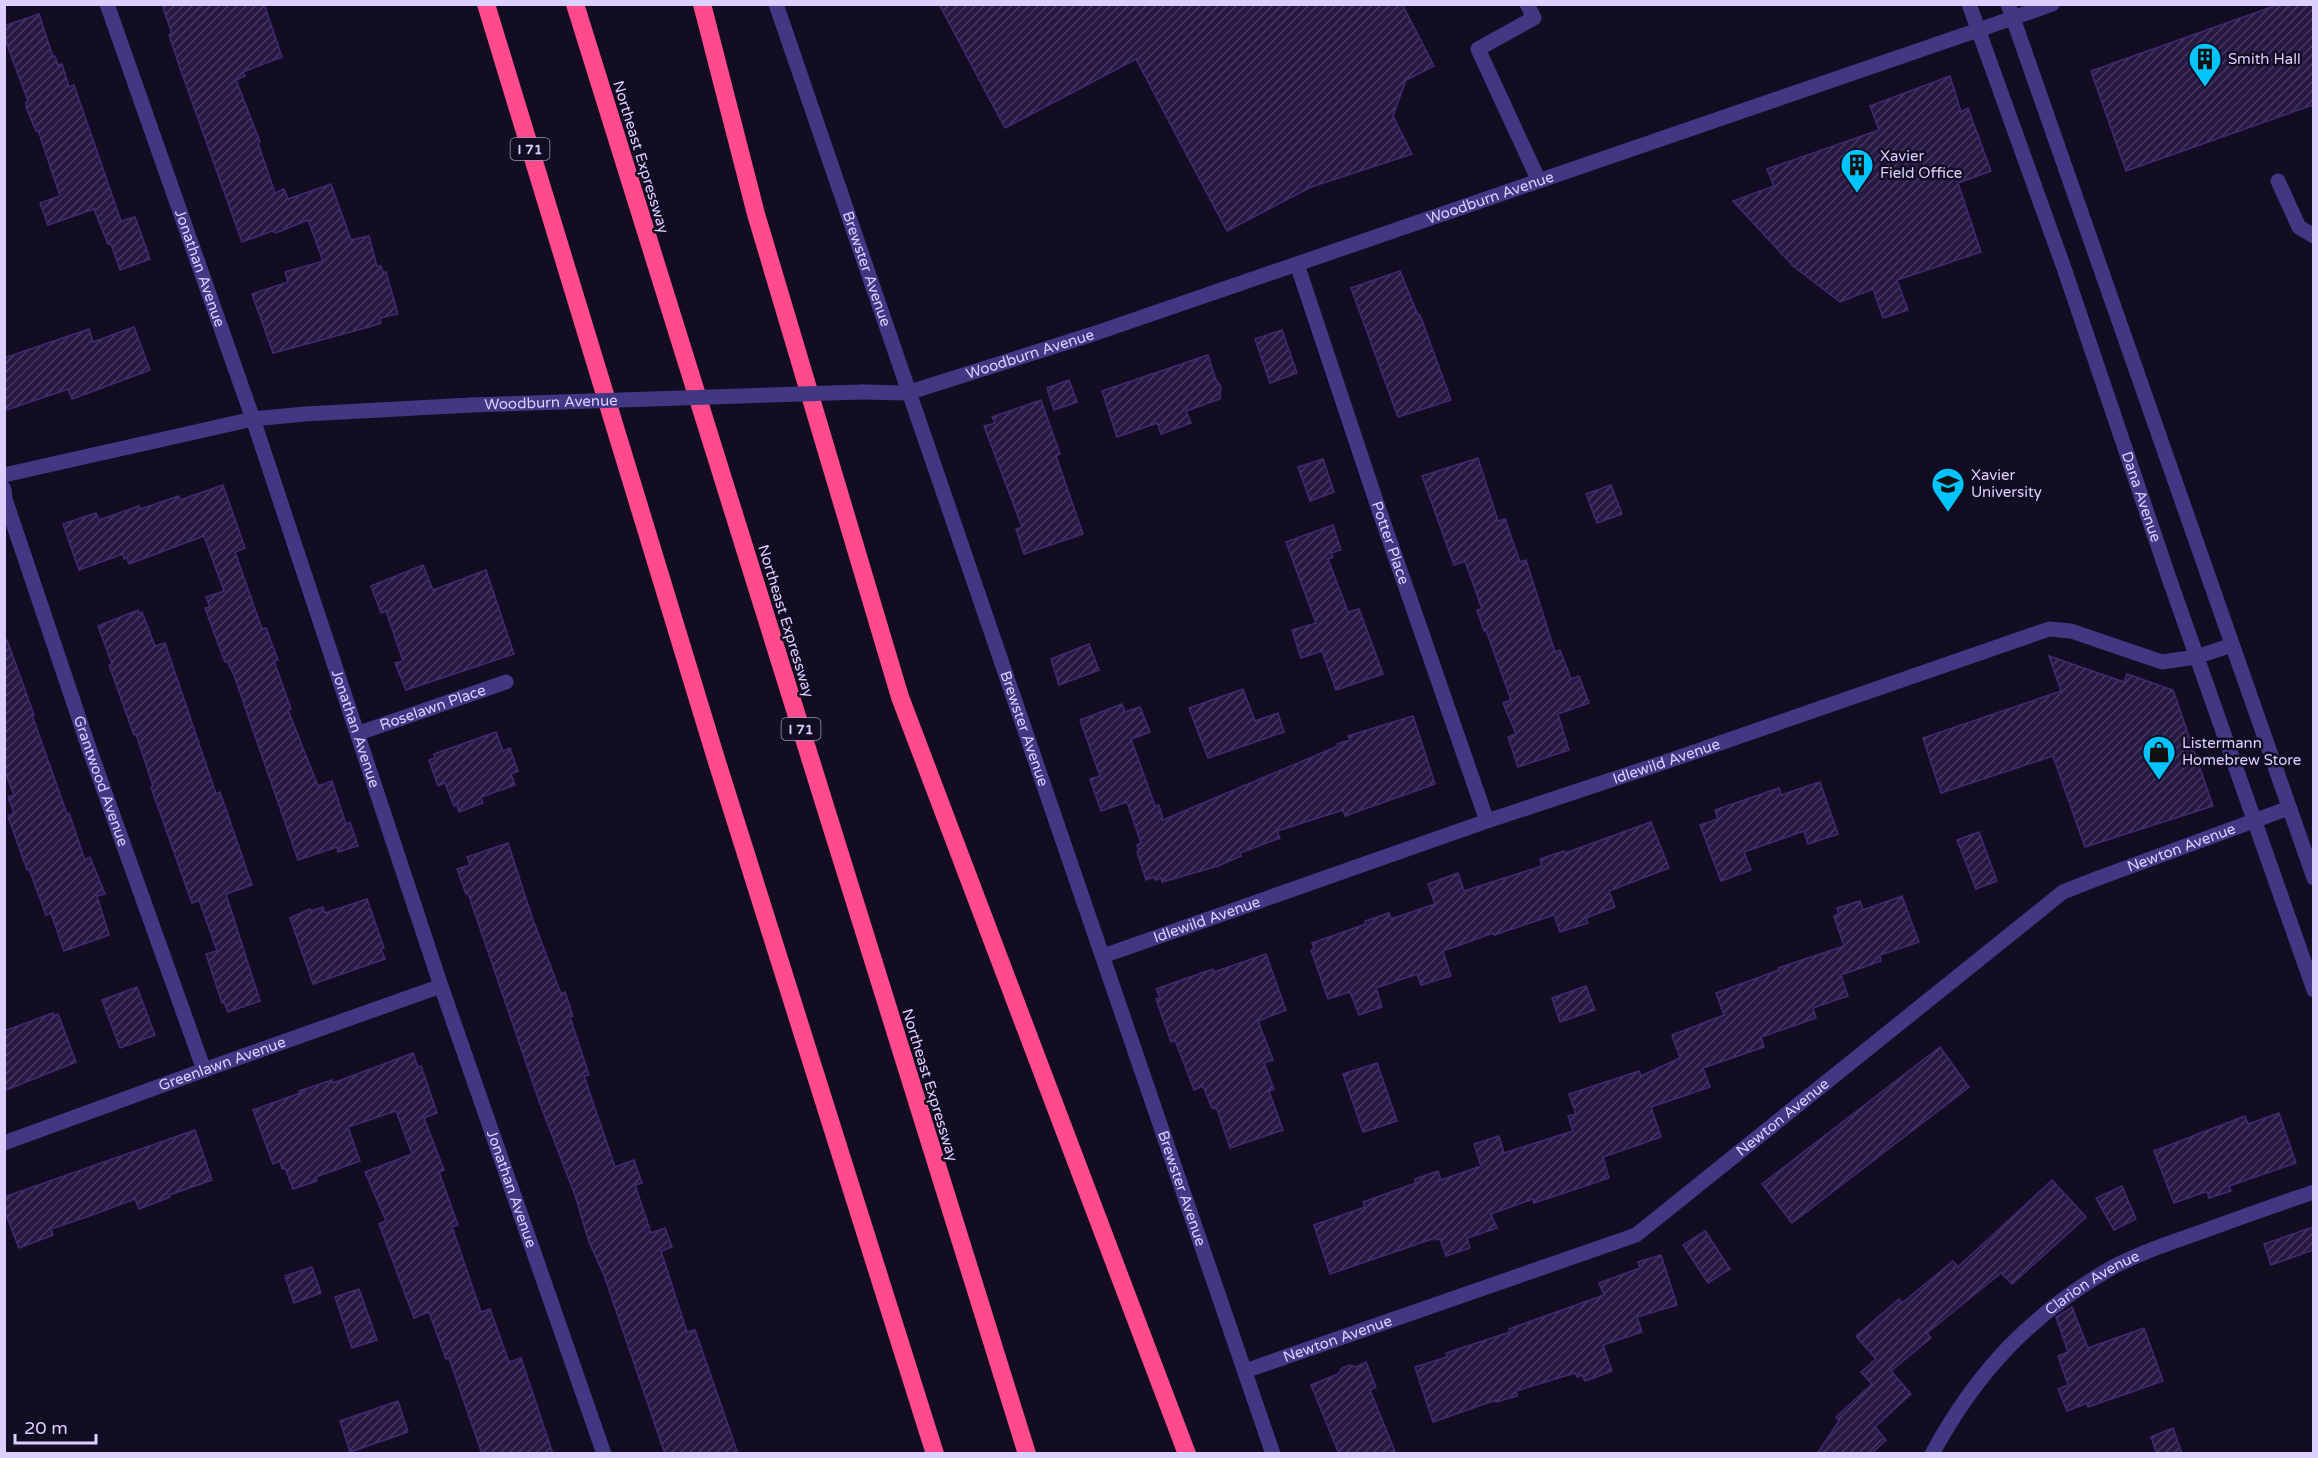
<svg xmlns="http://www.w3.org/2000/svg" width="2318" height="1458" font-family="'Varela Round',sans-serif">
<defs>
<pattern id="building-hatch" width="6" height="6" patternUnits="userSpaceOnUse" patternTransform="scale(1.5)"><rect width="6" height="6" fill="#271944"/><path d="M-1 1l2-2M0 6l6-6M5 7l2-2" fill="none" stroke="#463960"/></pattern>
</defs>
<rect width="100%" height="100%" fill="#130d23"/>
<g fill="url(#building-hatch)" stroke="#402a71" stroke-width="1.5">
<path d="M162,4H264L282,57L243,72L245,76L236,80L260,142L258,143L275,193L284,189L288,199L331,184L351,240L369,236L377,266H381L383,272H386L398,314L380,318L381,323L369,327L273,353L252,294L288,282L285,272L323,261L308,220L276,233L272,231L242,242L179,65L169,35L172,34Z"/>
<path d="M939,4H1402L1434,66L1406,80L1393,116L1412,154L1311,187L1227,231L1136,59L1005,128Z"/>
<path d="M2280,4H2313V105L2126,171L2091,71Z"/>
<path d="M39,14L53,57L55,56L58,65L62,64L69,87L74,85L121,221L135,217L150,259L120,270L111,244H108L94,209L48,225L40,203L60,196L38,130L36,131L26,107V102L28,101L4,36V26Z"/>
<path d="M1950,76L1961,112L1968,108L1991,171L1958,183L1981,252L1897,280L1908,310L1883,318L1873,289L1840,302L1793,266L1733,201L1774,186L1767,169L1879,130L1870,106Z"/>
<path d="M1400,271L1418,315H1420L1451,400L1398,417L1351,288Z"/>
<path d="M134,327L150,370L72,399L68,389L4,411V358L89,329L93,342Z"/>
<path d="M1282,330L1297,373L1270,383L1255,339Z"/>
<path d="M1208,355L1216,380L1221,386L1220,399L1186,411L1191,423L1161,434L1157,423L1117,437L1102,391Z"/>
<path d="M1069,380L1077,402L1054,410L1047,388Z"/>
<path d="M1041,400L1060,454L1056,456L1083,534L1024,554L1016,529L1022,527L984,426L995,423L992,417Z"/>
<path d="M1478,458L1498,521L1505,519L1520,562L1526,560L1555,652L1560,650L1571,679L1579,676L1589,703L1558,714L1569,750L1518,767L1508,737L1516,734L1503,703L1511,700L1486,630L1484,631L1477,610L1482,609L1465,561L1454,565L1422,476Z"/>
<path d="M1323,459L1334,492L1310,501L1298,467Z"/>
<path d="M223,485L245,548L235,552L262,629L266,628L278,660L274,661L291,709L288,710L318,786L332,781L346,824L350,822L358,846L338,852L337,847L298,860L234,675L227,661L225,662L205,608L210,607L206,597L224,591L204,536L129,564L127,558L124,559L123,554L79,570L63,524L96,513L99,520L139,506L140,509L179,496L180,500Z"/>
<path d="M1611,485L1622,514L1597,523L1586,494Z"/>
<path d="M1333,525L1341,550L1331,553L1333,557L1328,559L1348,612L1359,609L1383,674L1336,690L1322,651L1301,658L1292,630L1316,623L1286,542Z"/>
<path d="M423,565L433,590L486,570L514,654L406,690L395,663L403,661L386,611L381,613L371,586Z"/>
<path d="M138,610L139,613L142,612L155,646L165,643L216,794L220,792L252,885L226,894L260,1001L228,1012L224,1002L222,1003L206,954L217,951L199,900L192,903L151,787L153,786L136,734L134,735L109,665L112,664L98,626Z"/>
<path d="M4,640H7L34,715H32L67,814L69,813L85,860L90,857L105,894L97,896L109,935L64,951L51,913L46,915L29,869L27,870L8,816L14,813L8,797L14,795L4,769Z"/>
<path d="M1089,644L1099,670L1059,685L1051,659Z"/>
<path d="M2049,656L2124,682L2127,674L2173,690L2213,806L2085,847L2053,756L1941,793L1923,738L2061,691Z"/>
<path d="M1243,689L1255,721L1278,713L1284,732L1208,758L1189,708Z"/>
<path d="M1122,704L1125,712L1140,707L1150,732L1131,739L1155,806L1159,805L1163,820L1338,746L1337,744L1350,740L1348,736L1413,716L1435,784L1345,816L1343,810L1277,831L1280,838L1240,853L1241,856L1218,866L1162,882L1161,878L1155,880L1154,877L1146,880L1137,852L1139,851L1137,845L1141,843L1127,802L1101,811L1090,779L1100,776L1080,720Z"/>
<path d="M496,732L503,751L510,748L518,771L511,774L515,785L481,797L483,803L459,812L457,804L454,806L445,783L438,786L429,760L435,758L434,754Z"/>
<path d="M1820,782L1838,834L1808,844L1804,831L1744,852L1751,870L1721,881L1700,825L1718,819L1715,810L1779,788L1781,795Z"/>
<path d="M1651,822L1669,868L1609,891L1615,907L1586,918L1588,923L1560,932L1554,915L1494,935L1493,933L1443,951L1451,976L1421,985L1417,974L1376,988L1382,1007L1359,1015L1350,992L1328,999L1311,950L1314,949L1312,943L1366,924L1365,921L1389,913L1391,919L1435,904L1428,884L1458,873L1464,891L1542,866L1540,859L1564,851L1565,853Z"/>
<path d="M1979,832L1997,881L1976,889L1957,840Z"/>
<path d="M508,843L532,917L561,994L565,992L573,1016L570,1017L589,1075L584,1076L615,1167L634,1160L642,1183L635,1185L651,1233L665,1228L672,1247L661,1251L687,1332L695,1330L738,1454H665L604,1275L589,1242L575,1195L539,1101L468,893L466,894L457,869L470,865L467,857Z"/>
<path d="M1902,896L1919,942L1880,955L1881,961L1841,975L1848,996L1813,1008L1816,1018L1761,1037L1764,1047L1703,1068L1710,1087L1651,1107L1661,1137L1603,1157L1609,1178L1534,1203L1533,1199L1491,1214L1497,1228L1467,1238L1470,1248L1446,1256L1440,1239L1436,1240L1435,1238L1330,1274L1314,1225L1365,1207L1363,1202L1416,1183L1415,1179L1438,1171L1441,1180L1481,1166L1474,1144L1499,1136L1504,1153L1573,1131L1568,1116L1576,1114L1569,1094L1639,1071L1641,1076L1680,1058L1672,1035L1724,1015L1716,993L1779,970L1778,968L1844,946L1834,916L1839,914L1837,908L1860,901L1863,910Z"/>
<path d="M367,899L384,948L381,949L385,959L313,984L290,918L310,909L311,911L323,907L325,913Z"/>
<path d="M1266,954L1286,1010L1258,1021L1273,1060L1264,1063L1274,1089L1269,1091L1283,1130L1230,1148L1217,1109L1212,1108L1203,1086L1194,1090L1175,1040L1171,1042L1156,999L1160,998L1156,989L1213,969L1214,972Z"/>
<path d="M1586,986L1595,1010L1560,1022L1552,998Z"/>
<path d="M137,987L155,1035L120,1048L102,1000Z"/>
<path d="M53,1013L54,1016L58,1014L76,1062L4,1091V1031Z"/>
<path d="M1940,1047L1969,1087L1792,1223L1762,1184Z"/>
<path d="M413,1053L418,1067L421,1066L437,1113L424,1118L444,1170L439,1172L458,1225L452,1227L481,1312L490,1309L509,1362L521,1358L553,1454H482L449,1358L446,1359L429,1312L414,1318L379,1224L386,1221L365,1172L412,1154L396,1111L348,1127L360,1161L316,1177L317,1181L293,1189L285,1168L282,1169L280,1161L273,1164L253,1110L300,1093L299,1091L332,1080L333,1083Z"/>
<path d="M1377,1063L1397,1121L1363,1132L1343,1074Z"/>
<path d="M2279,1113L2296,1163L2229,1186L2231,1191L2209,1198L2207,1192H2205L2174,1203L2154,1151L2245,1116L2248,1124Z"/>
<path d="M195,1130L212,1180L169,1195L170,1197L139,1209L135,1199L92,1215L51,1229L53,1235L19,1248L4,1209V1197Z"/>
<path d="M2052,1180L2086,1217L2012,1284L2001,1273L1927,1333L1931,1338L1891,1371L1911,1394L1875,1427L1886,1440L1871,1454H1817L1839,1421L1836,1417L1872,1384L1861,1372L1876,1359L1856,1336L1899,1299L1902,1303L1953,1261L1958,1267Z"/>
<path d="M2122,1186L2136,1219L2114,1230L2096,1198Z"/>
<path d="M2313,1227V1250L2271,1265L2264,1244Z"/>
<path d="M1705,1231L1730,1269L1708,1283L1683,1245Z"/>
<path d="M1661,1255L1677,1305L1637,1317L1642,1332L1603,1345L1612,1371L1585,1381L1582,1375L1577,1377L1575,1373L1516,1391L1517,1396L1496,1402V1400L1433,1422L1415,1367L1447,1357L1446,1353L1510,1332L1509,1329L1604,1295L1599,1283L1640,1268L1638,1262Z"/>
<path d="M312,1267L321,1293L294,1303L285,1276Z"/>
<path d="M359,1289L377,1340L352,1348L335,1297Z"/>
<path d="M2072,1307L2088,1348L2144,1328L2163,1381L2088,1407L2087,1403L2067,1411L2058,1389L2068,1385L2058,1356L2068,1352L2056,1317Z"/>
<path d="M1366,1362L1376,1387L1370,1390L1396,1454H1339L1311,1385L1338,1374L1342,1368L1349,1365L1356,1367Z"/>
<path d="M398,1401L408,1432L350,1452L340,1421Z"/>
<path d="M2173,1428L2182,1454H2157L2151,1437Z"/>
</g>
<g fill="none" stroke-linecap="round" stroke-linejoin="round">
<g stroke="#423783" stroke-width="15">
<path d="M1527,4L1534,18L1478,49L1539,181"/>
<path d="M2278,181L2299,227L2314,236"/>
</g>
<g stroke="#423783" stroke-width="15">
<path id="s1" d="M107,4L253,419L441,986L604,1454"/>
<path id="s2" d="M776,4L1273,1454"/>
<path d="M2013,18L2052,4"/>
<path id="s3" d="M1297,264L1377,504L1487,821"/>
<path id="s4" d="M4,489L5,499L90,751L204,1070"/>
<path id="s5" d="M359,733L506,682"/>
<path id="s6" d="M1103,956L1487,821L1668,761L2049,629L2071,631L2162,662L2196,657L2232,645"/>
<path id="s7" d="M4,1143L204,1070L441,986"/>
<path id="s8" d="M1245,1371L1636,1235L2063,892L2096,879L2289,808"/>
<path id="s9" d="M1932,1454C1977,1371 2031,1314 2113,1267C2140,1253 2169,1243 2198,1233C2236,1219 2275,1205 2314,1192"/>
</g>
<g stroke="#423783" stroke-width="15">
<path id="s10" d="M1969,4L2064,268L2169,578L2314,990"/>
<path d="M2008,4L2314,878"/>
<path id="s11" d="M862,392L907,393L1096,333L2013,18"/>
<path d="M4,475L253,419L305,414L471,405"/>
</g>
<g stroke="#ff4a8c" stroke-width="18">
<path d="M486,4L717,762L935,1454"/>
<path d="M575,4L1027,1454"/>
<path d="M702,4L756,214L900,697L1187,1454"/>
</g>
<path stroke="#423783" stroke-width="15" id="s12" d="M471,405L862,392"/>
</g>
<defs>
<g id="building-pin" transform="scale(1.725)"><path d="M0 17L-7.5 6A9.5 9.5 0 1 1 7.5 6Z" fill="#00c4fa" stroke="#130d23"/><path d="M-4-6H4V6H1V3H-1V6H-4ZM-2.5-4.3h1.7v1.8h-1.7ZM.8-4.3h1.7v1.8H.8ZM-2.5-1h1.7V.8h-1.7ZM.8-1h1.7V.8H.8Z" fill="#111"/></g>
<g id="university-pin" transform="scale(1.725)"><path d="M0 17L-7.5 6A9.5 9.5 0 1 1 7.5 6Z" fill="#00c4fa" stroke="#130d23"/><path d="M0-5L7-2L0 1L-7-2ZM-4 1L0 2.5L4 1V4Q0 6-4 4Z" fill="#111"/></g>
<g id="shop-pin" transform="scale(1.725)"><path d="M0 17L-7.5 6A9.5 9.5 0 1 1 7.5 6Z" fill="#00c4fa" stroke="#130d23"/><path d="M-5-2.5h2.3a2.7 3.5 0 0 1 5.4 0H5L5.5 6h-11ZM-1.5-2.5h3a1.5 2.3 0 0 0-3 0Z" fill="#111"/></g>
</defs>
<g fill-rule="evenodd">
<use href="#building-pin" x="2205" y="59"/>
<use href="#building-pin" x="1857" y="165"/>
<use href="#university-pin" x="1948" y="484"/>
<use href="#shop-pin" x="2159" y="752"/>
</g>
<g text-anchor="middle" stroke-width="5" stroke-linejoin="round" paint-order="stroke">
<g fill="#130d23" stroke="#9e95bd" stroke-width="1.5">
<rect x="510.5" y="138" width="39" height="22" rx="4.5"/>
<rect x="781.5" y="718" width="39" height="22" rx="4.5"/>
</g>
<g font-size="14" font-weight="bold" fill="#dacfff">
<text x="530" y="154">I 71</text>
<text x="801" y="734">I 71</text>
</g>
<g font-size="15" fill="#dacfff" stroke="#130d23" text-anchor="start">
<text x="2228" y="64">Smith Hall</text>
<text x="1880" y="161">Xavier<tspan x="1880" dy="17">Field Office</tspan></text>
<text x="1971" y="480">Xavier<tspan x="1971" dy="17">University</tspan></text>
<text x="2182" y="748">Listermann<tspan x="2182" dy="17">Homebrew Store</tspan></text>
</g>
<g font-size="15" fill="#dacfff" stroke="#130d23">
<text transform="translate(641 157) rotate(73)" y="5">Northeast Expressway</text>
<text dy="5" stroke="none"><textPath href="#s11" startOffset="660">Woodburn Avenue</textPath></text>
<text dy="5" stroke="none"><textPath href="#s1" startOffset="280">Jonathan Avenue</textPath></text>
<text dy="5" stroke="none"><textPath href="#s2" startOffset="280">Brewster Avenue</textPath></text>
<text dy="5" stroke="none"><textPath href="#s11" startOffset="174">Woodburn Avenue</textPath></text>
<text dy="5" stroke="none"><textPath href="#s12" startOffset="80">Woodburn Avenue</textPath></text>
<text dy="5" stroke="none"><textPath href="#s10" startOffset="522">Dana Avenue</textPath></text>
<text dy="5" stroke="none"><textPath href="#s3" startOffset="294">Potter Place</textPath></text>
<text transform="translate(786 621) rotate(73)" y="5">Northeast Expressway</text>
<text dy="5" stroke="none"><textPath href="#s5" startOffset="78">Roselawn Place</textPath></text>
<text dy="5" stroke="none"><textPath href="#s1" startOffset="766">Jonathan Avenue</textPath></text>
<text dy="5" stroke="none"><textPath href="#s2" startOffset="766">Brewster Avenue</textPath></text>
<text dy="5" stroke="none"><textPath href="#s6" startOffset="596">Idlewild Avenue</textPath></text>
<text dy="5" stroke="none"><textPath href="#s4" startOffset="308">Grantwood Avenue</textPath></text>
<text dy="5" stroke="none"><textPath href="#s8" startOffset="1088">Newton Avenue</textPath></text>
<text dy="5" stroke="none"><textPath href="#s6" startOffset="110">Idlewild Avenue</textPath></text>
<text dy="5" stroke="none"><textPath href="#s7" startOffset="232">Greenlawn Avenue</textPath></text>
<text transform="translate(930 1085) rotate(73)" y="5">Northeast Expressway</text>
<text dy="5" stroke="none"><textPath href="#s8" startOffset="602">Newton Avenue</textPath></text>
<text dy="5" stroke="none"><textPath href="#s1" startOffset="1252">Jonathan Avenue</textPath></text>
<text dy="5" stroke="none"><textPath href="#s2" startOffset="1252">Brewster Avenue</textPath></text>
<text dy="5" stroke="none"><textPath href="#s9" startOffset="238">Clarion Avenue</textPath></text>
<text dy="5" stroke="none"><textPath href="#s8" startOffset="98">Newton Avenue</textPath></text>
</g>
</g>
<rect width="2318" height="1458" fill="none" stroke="#dacfff" stroke-width="12"/>
<path d="M15 1434v9h81v-9" fill="none" stroke="#dacfff" stroke-width="3"/>
<text x="24" y="1434" font-size="18" fill="#dacfff" stroke="#130d23" stroke-width="4.5" paint-order="stroke">20 m</text>
</svg>
